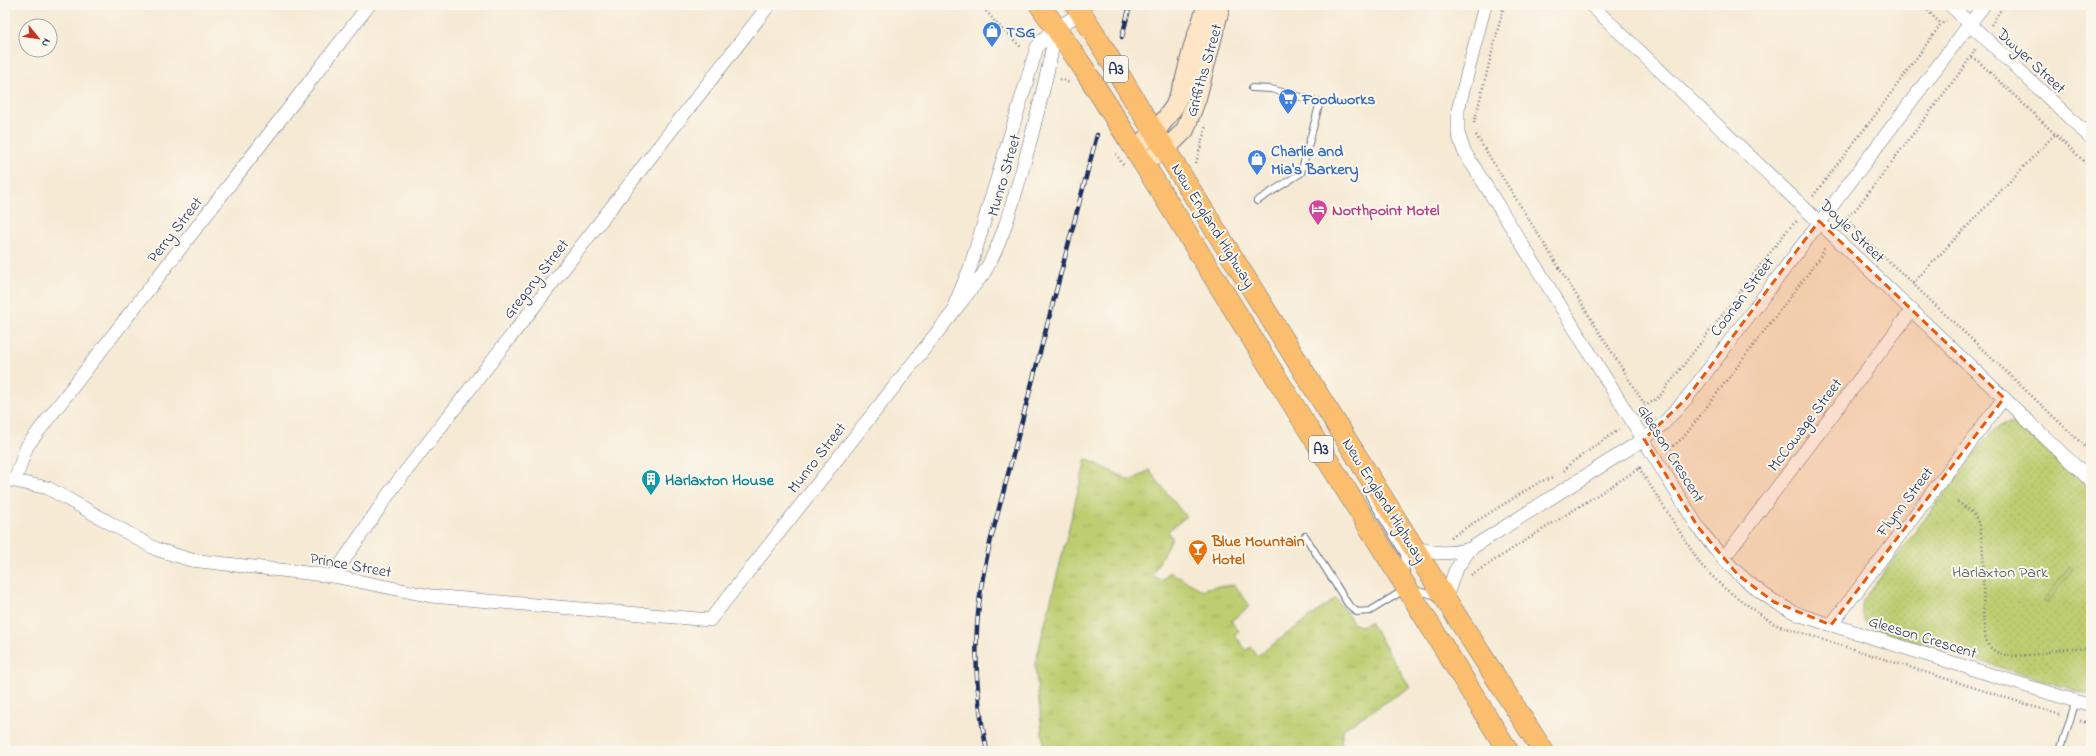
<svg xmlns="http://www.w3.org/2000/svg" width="2096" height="756" font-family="'Indie Flower',sans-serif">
<defs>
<pattern id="grass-tufts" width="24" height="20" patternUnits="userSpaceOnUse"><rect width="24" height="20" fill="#bdcd70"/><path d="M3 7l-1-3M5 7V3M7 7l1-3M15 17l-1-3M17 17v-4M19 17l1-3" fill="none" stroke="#a2b063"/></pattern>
<pattern id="park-dots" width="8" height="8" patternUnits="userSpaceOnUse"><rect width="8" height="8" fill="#bdcd70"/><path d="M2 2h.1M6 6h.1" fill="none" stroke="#a2b063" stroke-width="1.8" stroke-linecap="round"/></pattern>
</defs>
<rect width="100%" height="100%" fill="#fbf7ec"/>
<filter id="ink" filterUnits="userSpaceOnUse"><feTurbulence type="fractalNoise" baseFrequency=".025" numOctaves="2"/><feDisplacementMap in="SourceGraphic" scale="8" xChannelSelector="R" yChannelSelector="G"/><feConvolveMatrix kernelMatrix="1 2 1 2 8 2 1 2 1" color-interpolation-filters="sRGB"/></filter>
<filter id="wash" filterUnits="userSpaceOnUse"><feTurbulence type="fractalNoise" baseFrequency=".012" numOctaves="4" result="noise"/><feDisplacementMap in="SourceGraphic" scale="16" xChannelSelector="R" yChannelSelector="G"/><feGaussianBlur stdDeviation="0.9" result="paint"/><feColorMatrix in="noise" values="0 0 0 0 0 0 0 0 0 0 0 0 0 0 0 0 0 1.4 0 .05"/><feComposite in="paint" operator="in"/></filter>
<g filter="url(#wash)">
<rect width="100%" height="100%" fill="#f6ead4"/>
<path fill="url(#grass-tufts)" stroke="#6c7e67" d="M1086,459L1131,481L1149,470L1186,517L1168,531L1172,538L1152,575L1163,581L1169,572L1204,591L1206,588L1235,585L1250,606L1231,621L1239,631L1234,634L1246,650L1251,647L1257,656L1336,598L1354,624L1361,626L1370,622L1410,687L1343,729L1340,751H1044L1035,664Z"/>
<path fill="url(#park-dots)" stroke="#6c7e67" d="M2010,423L2022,425L2028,429L2091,489V695L1875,629C1863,622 1860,613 1863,600L1991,432L2003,424Z"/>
<path fill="#bdcd70" stroke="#6c7e67" d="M2070,566L2074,568L2046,603L2043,601Z"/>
</g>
<g filter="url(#ink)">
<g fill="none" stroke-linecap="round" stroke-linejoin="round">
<g stroke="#687087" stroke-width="8">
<g id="service">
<path d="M1252,88L1271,89L1320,102L1301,173L1257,201"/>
<path d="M1367,489L1369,496L1404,554L1406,573"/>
<path d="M1305,536L1348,604L1357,612L1370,611L1404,590"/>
<path d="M1415,590L1437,596"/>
<path d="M2060,751L2076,701"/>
</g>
</g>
<g stroke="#687087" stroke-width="14">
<g id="minor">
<path d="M1485,5L1458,110V133L1464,151L1698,527C1726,565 1756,595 1800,615L2091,706"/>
<path d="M1591,5L2091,481"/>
<path d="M1950,5L2091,138"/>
<path d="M955,304L970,268L1037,47L1050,32L1081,13"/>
<path d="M5,479L48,488L156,549L191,560L333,576L431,596L710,620L984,273C1003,241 1011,207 1022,171C1035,124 1048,76 1056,28"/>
<path d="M15,480L27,446L369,5"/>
<path d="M1415,547C1433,555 1451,554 1470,549L1644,439L1663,424L1686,399L1984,5"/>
<path d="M1723,559L1912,310"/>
<path d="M333,576L392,489L769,5"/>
<path d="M1446,598L1455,571L1470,549"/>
<path d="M1831,625L2004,398"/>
</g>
</g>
<g stroke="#687087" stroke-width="20">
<g id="secondary">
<path d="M1134,147L1155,133L1174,107L1184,82L1193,46L1207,5"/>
<path d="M1143,162L1166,149L1185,130L1197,98L1221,5"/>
</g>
</g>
<g stroke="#687087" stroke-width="22">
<g id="trunk">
<path d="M1040,5L1084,69"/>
<path d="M1076,5L1094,33"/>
<path d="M1138,106L1455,614L1543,751"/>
<path d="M1129,140L1508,751"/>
</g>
</g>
<g stroke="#687087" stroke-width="2.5" stroke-dasharray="1 3" stroke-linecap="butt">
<path d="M981,5L998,25L1022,48"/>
<path d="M1922,5L1941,24"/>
<path d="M1991,25L2004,5"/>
<path d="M1971,58L1977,60L2091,168"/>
<path d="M1060,79L1070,83"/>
<path d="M1474,123L1504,5"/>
<path d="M1476,135L1645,405"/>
<path d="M1196,163L1206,126"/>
<path d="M1813,196L1876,114L1941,24L1946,21"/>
<path d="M1848,218L1858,232L2091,452"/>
<path d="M1840,224L1856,209L1964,67L1976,48"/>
<path d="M1913,283L2055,134"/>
<path d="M1641,409L1659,397L1789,228L1797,221"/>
<path d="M1667,451L1683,438L1819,259L1825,247"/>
<path d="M1639,468L1701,565L1724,588L1774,624L2060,715"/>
<path d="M1564,471L1571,463L1621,428"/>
<path d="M1958,502C1964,507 1973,511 1976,518C1991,547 1976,633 1990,647C2008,666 2051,649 2073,648C2079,648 2085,649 2091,650"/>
<path d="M1451,537L1541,481L1554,478"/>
<path d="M1471,575L1643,466"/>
<path d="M2080,721L2091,724"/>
</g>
<use href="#service" stroke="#fff" stroke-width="6"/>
<use href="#minor" stroke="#fff" stroke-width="13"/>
<use href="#secondary" stroke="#fde5c5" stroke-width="18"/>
<use href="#trunk" stroke="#fbbe6e" stroke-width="21"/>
<g stroke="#1b2f5e" stroke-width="4.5">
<g id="rail">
<path d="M1122,37L1130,5"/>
<path d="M987,751C976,699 973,648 980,596C982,577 987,557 991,539L1097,135"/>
</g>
</g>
<use href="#rail" stroke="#fbf7ec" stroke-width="3" stroke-dasharray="9" stroke-linecap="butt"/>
<g stroke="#687087" stroke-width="22" stroke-linecap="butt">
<g id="trunk-bridge">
<path d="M1094,33L1138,106"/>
<path d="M1084,69L1129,140"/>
</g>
</g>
<path stroke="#687087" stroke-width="2.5" stroke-dasharray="1 3" stroke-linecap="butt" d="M1116,154L1124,166"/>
<use href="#trunk-bridge" stroke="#fbbe6e" stroke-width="21"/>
</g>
</g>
<path fill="#e8590c" fill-opacity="0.2" stroke="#e8590c" stroke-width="3" stroke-dasharray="8 5" stroke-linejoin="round" d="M1819,221L2004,398L1831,625L1774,602L1738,575L1698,527L1644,439L1686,399Z"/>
<defs>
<g id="shop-pin" transform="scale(1)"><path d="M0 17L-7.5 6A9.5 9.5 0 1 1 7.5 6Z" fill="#3f7fe0" stroke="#fbf7ec"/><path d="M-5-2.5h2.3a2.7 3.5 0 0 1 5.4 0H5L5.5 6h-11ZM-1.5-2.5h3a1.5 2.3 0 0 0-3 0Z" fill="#fff"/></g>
<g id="supermarket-pin" transform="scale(1)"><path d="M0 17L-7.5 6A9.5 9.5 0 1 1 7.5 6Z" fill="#3f7fe0" stroke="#fbf7ec"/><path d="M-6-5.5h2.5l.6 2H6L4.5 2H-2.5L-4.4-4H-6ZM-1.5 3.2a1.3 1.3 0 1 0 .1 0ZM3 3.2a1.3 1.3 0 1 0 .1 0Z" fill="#fff"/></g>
<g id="hotel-pin" transform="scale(1)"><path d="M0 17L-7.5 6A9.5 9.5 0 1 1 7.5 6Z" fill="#d1479c" stroke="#fbf7ec"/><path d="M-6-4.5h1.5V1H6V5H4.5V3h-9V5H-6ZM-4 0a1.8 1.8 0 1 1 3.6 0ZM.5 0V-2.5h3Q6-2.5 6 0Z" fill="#fff"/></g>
<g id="building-pin" transform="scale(1)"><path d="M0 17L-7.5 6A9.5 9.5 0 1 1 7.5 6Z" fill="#0f9aa8" stroke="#fbf7ec"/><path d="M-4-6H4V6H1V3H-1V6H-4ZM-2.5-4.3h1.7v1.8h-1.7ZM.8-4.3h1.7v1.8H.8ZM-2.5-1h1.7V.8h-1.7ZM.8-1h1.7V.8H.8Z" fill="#fff"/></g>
<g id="bar-pin" transform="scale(1)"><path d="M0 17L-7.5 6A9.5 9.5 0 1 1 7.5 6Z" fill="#e8710a" stroke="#fbf7ec"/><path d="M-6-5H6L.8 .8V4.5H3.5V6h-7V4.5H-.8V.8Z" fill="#fff"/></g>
</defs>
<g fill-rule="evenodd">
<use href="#shop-pin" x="992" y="31"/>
<use href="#supermarket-pin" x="1288" y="98"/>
<use href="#shop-pin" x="1257" y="159"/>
<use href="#hotel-pin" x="1318" y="209"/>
<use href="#building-pin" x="651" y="479"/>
<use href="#bar-pin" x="1198" y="549"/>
</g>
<g text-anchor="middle" stroke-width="4" stroke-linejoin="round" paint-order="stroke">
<g fill="#fbf7ec" stroke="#5e6b89" stroke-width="1">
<rect x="1104" y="56" width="24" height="26" rx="3"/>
<rect x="1309" y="436" width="24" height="26" rx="3"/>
</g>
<g font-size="15" font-weight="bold" fill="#1b2f5e">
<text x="1116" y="74">A3</text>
<text x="1321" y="454">A3</text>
</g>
<g font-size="16" font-weight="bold" fill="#366cbe" stroke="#fbf7ec" text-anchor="start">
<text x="1006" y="37">TSG</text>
<text x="1302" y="104">Foodworks</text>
<text x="1271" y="156">Charlie and<tspan x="1271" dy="18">Mia's Barkery</tspan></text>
</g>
<g font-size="16" fill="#1b2f5e" stroke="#fbf7ec">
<text transform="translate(2032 60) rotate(43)" y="6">Dwyer Street</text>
<text transform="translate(1203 70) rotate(-74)" y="6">Griffiths Street</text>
<text transform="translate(1003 175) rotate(-74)" y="6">Munro Street</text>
<text transform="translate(1214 225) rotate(58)" y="6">New England Highway</text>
<text transform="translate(174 229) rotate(-52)" y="6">Perry Street</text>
<text transform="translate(1853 230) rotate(44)" y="6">Doyle Street</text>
<text transform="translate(535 278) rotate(-52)" y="6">Gregory Street</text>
<text transform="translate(1741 296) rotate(-53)" y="6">Coonan Street</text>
<text transform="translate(1804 424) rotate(-53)" y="6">McCowage Street</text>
<text transform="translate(1672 453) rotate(58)" y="6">Gleeson Crescent</text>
<text transform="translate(816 457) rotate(-52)" y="6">Munro Street</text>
<text transform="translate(1385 500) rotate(58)" y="6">New England Highway</text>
<text transform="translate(1904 501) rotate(-53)" y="6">Flynn Street</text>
<text transform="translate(351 564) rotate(10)" y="6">Prince Street</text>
<text transform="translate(1923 636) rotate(17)" y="6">Gleeson Crescent</text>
</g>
<g font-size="16" font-weight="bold" fill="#b23c85" stroke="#fbf7ec" text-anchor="start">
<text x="1332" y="215">Northpoint Motel</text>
</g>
<g font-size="16" font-weight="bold" fill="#0d838f" stroke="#fbf7ec" text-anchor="start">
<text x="665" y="485">Harlaxton House</text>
</g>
<g font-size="16" font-weight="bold" fill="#c56008" stroke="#fbf7ec" text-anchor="start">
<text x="1212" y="546">Blue Mountain<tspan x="1212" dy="18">Hotel</tspan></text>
</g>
<g font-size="16" fill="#445662" stroke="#fbf7ec">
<text x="2000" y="577">Harlaxton Park</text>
</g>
</g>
<rect width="2096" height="756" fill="none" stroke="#fbf7ec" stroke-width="20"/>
<g transform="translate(38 38) rotate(119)"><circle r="19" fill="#fbf7ec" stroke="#a1a7b3"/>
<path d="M0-3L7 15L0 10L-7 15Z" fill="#c8321e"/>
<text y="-6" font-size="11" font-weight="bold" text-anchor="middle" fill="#1b2f5e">N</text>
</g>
</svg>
